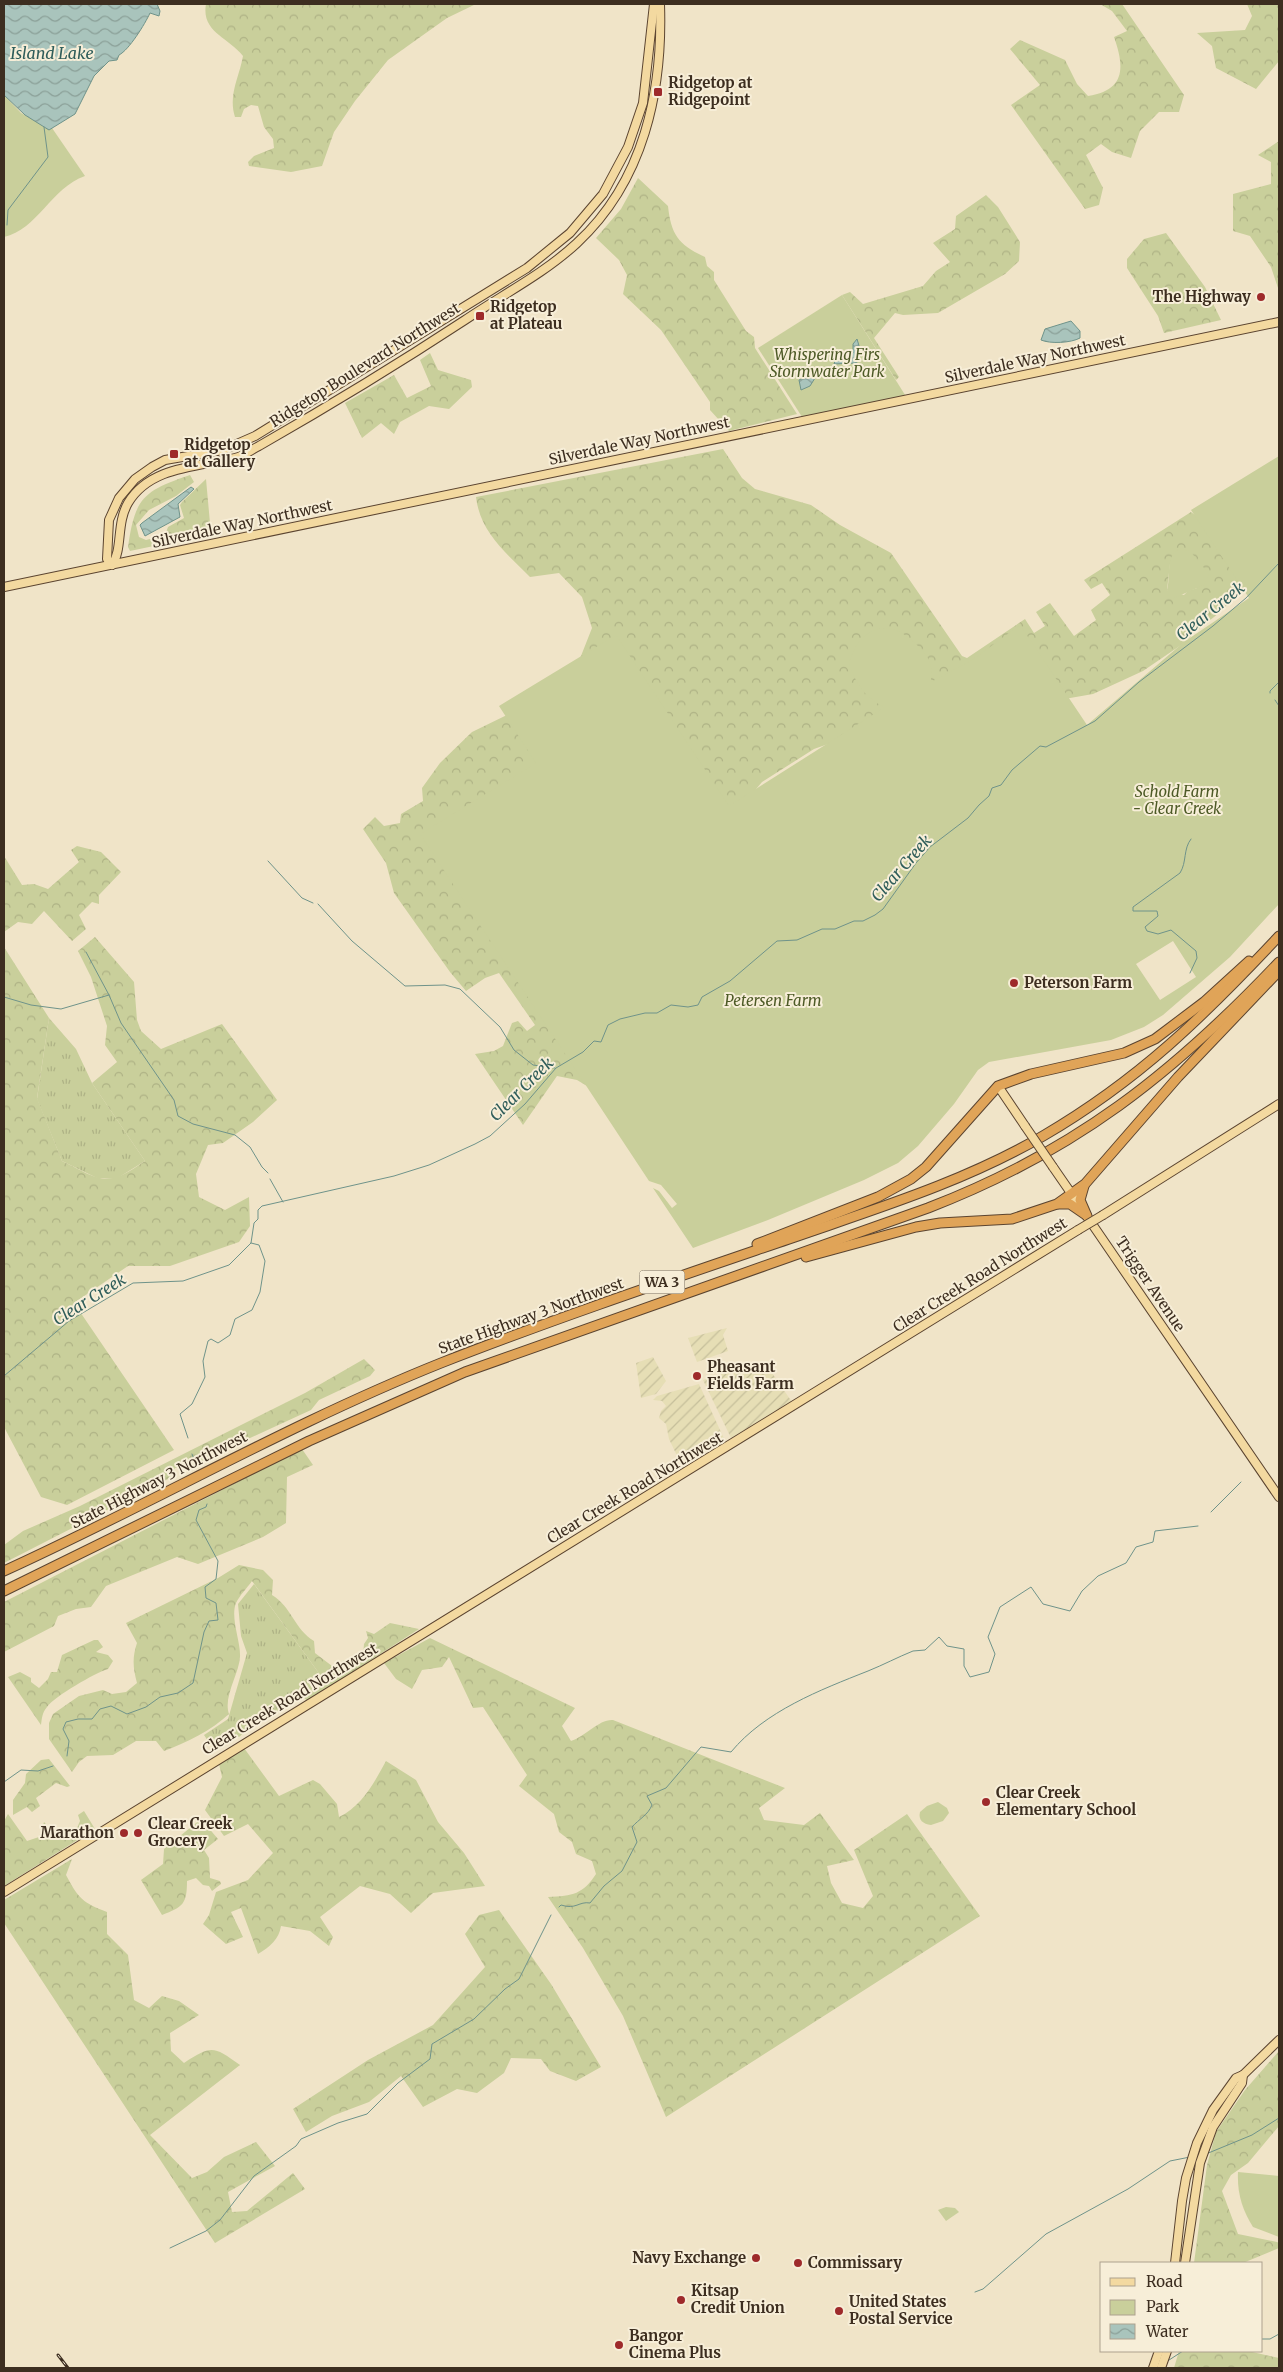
<svg xmlns="http://www.w3.org/2000/svg" width="1283" height="2372" font-family="Merriweather,serif">
<defs>
<pattern id="farmland-furrows" width="10" height="10" patternUnits="userSpaceOnUse" patternTransform="scale(1.25)"><rect width="10" height="10" fill="#e6deb5"/><path d="M-1 1l2-2M0 10L10 0M9 11l2-2" fill="none" stroke="#c6bf9b"/></pattern>
<pattern id="grass-tufts" width="24" height="20" patternUnits="userSpaceOnUse" patternTransform="scale(1.25)"><rect width="24" height="20" fill="#c9cf9b"/><path d="M3 7l-1-3M5 7V3M7 7l1-3M15 17l-1-3M17 17v-4M19 17l1-3" fill="none" stroke="#aeb285"/></pattern>
<pattern id="forest-crowns" width="20" height="18" patternUnits="userSpaceOnUse" patternTransform="scale(1.25)"><rect width="20" height="18" fill="#c9cf9b"/><path d="M2 6a3 3 0 1 1 6 0M12 15a3 3 0 1 1 6 0" fill="none" stroke="#aeb285"/></pattern>
<pattern id="water-waves" width="16" height="10" patternUnits="userSpaceOnUse" patternTransform="scale(1.25)"><rect width="16" height="10" fill="#a9c4bc"/><path d="M0 5q4-4 8 0t8 0" fill="none" stroke="#8ba098"/></pattern>
</defs>
<rect width="100%" height="100%" fill="#f0e4c8"/>
<g fill="url(#farmland-furrows)">
<path d="M727,1328L723,1335L728,1351L697,1362L688,1338Z"/>
<path d="M653,1357L666,1381L656,1394L641,1398L636,1363Z"/>
<path d="M750,1365L770,1370L792,1402L731,1438L703,1380Z"/>
<path d="M699,1384L726,1443L680,1462L669,1439L666,1424L659,1418L661,1411L666,1406L662,1401L653,1400L657,1396Z"/>
</g>
<g fill="url(#grass-tufts)">
<path d="M49,1018L76,1049L92,1083L145,1161L116,1179L97,1178L62,1161L37,1099Z"/>
<path d="M254,1584L329,1687L307,1701L299,1692L282,1699L280,1711L266,1713L239,1737C229,1737 222,1745 212,1747L204,1735L228,1719L247,1653L241,1636L238,1604Z"/>
</g>
<g fill="url(#forest-crowns)" fill-rule="evenodd">
<path d="M206,4H476L447,18L388,60L355,101L334,132L322,166L291,172L249,166L248,162L254,156L274,148L273,139L264,127L258,106L251,105L244,109L241,117H235C228,95 239,78 243,56C228,37 201,32 206,4Z"/>
<path d="M1100,4H1122L1184,95L1179,112H1159L1140,131L1131,158L1112,152L1101,144L1086,155L1103,188L1099,205L1085,209L1011,105L1040,85L1010,49L1020,40L1065,60L1077,84L1088,96C1125,90 1125,68 1114,37L1127,31L1112,11Z"/>
<path d="M1247,4H1279V61L1256,89L1216,68L1212,46L1197,33L1245,30L1252,16Z"/>
<path d="M1279,141V291L1271,267L1250,236L1233,231V194L1271,184V162L1258,155Z"/>
<path d="M638,178L668,206C671,235 679,245 705,257L707,266L714,272V280L746,331L754,337L755,348L797,414L729,431L710,410V402L661,330L623,294L627,275L619,260L596,238L621,209Z"/>
<path d="M986,195L998,207L1020,242L1019,261L1005,274L938,313L903,315L895,313L874,338L899,377L896,380L842,295L850,292L863,304L923,286L936,271L950,262L933,243L955,229L956,216Z"/>
<path d="M1166,233L1205,287L1221,320L1164,333L1158,316L1127,268V259L1144,239Z"/>
<path d="M430,353L438,370L471,380L472,387L449,409L429,406L400,422L394,434L381,423L362,438L345,403L394,375L407,398L431,386L420,360Z"/>
<path d="M723,449L742,478L755,489L811,505L840,525L891,553L962,656L967,658L1025,619L1034,633L1045,626L1036,612L1050,603L1074,636L1096,620L1091,610L1110,595L1102,583L1091,589L1084,580L1191,512L1221,535L1243,578L1240,587L1224,609L1194,633L1187,641L1143,671L1093,694L848,737L814,749L762,782L741,807L587,1086L577,1080L557,1076L523,1125L475,1054L494,1051L503,1046L512,1023L518,1021L527,1031L535,1025L499,973L485,978L466,991L450,972L394,893L386,863L363,829L375,817L384,826L400,823L401,814L423,801L422,788L440,763L472,732L511,713L579,661L592,628L582,597L559,573L530,577C506,553 480,532 476,497ZM1170,564L1197,588L1188,591L1184,595L1167,590Z"/>
<path d="M190,475L194,482L176,496L149,510L136,525L139,537L146,540L165,535L168,527L184,518L180,505L182,502L206,479L211,534L130,551L128,547C135,498 143,491 190,475Z"/>
<path d="M77,846L101,852L121,872L99,895V904L92,902L79,915L86,929L72,941L44,911L32,924L18,922L4,932V856L22,885L34,884L48,889L79,862L71,850Z"/>
<path d="M95,937L134,982L137,1020L141,1031L161,1049L222,1024L277,1100L253,1122L223,1143L208,1145L196,1174L199,1197L225,1210L249,1197L250,1226L239,1242L170,1266H128L74,1303L174,1450L67,1505L41,1497L4,1427V947L49,1018L37,1098L62,1161C102,1181 107,1188 145,1161L92,1083L117,1062L105,1045L107,1026L91,977L78,951Z"/>
<path d="M364,1359L375,1370L370,1376L319,1400L311,1410L211,1456L187,1470L182,1466L175,1468L168,1479L4,1563V1545L23,1531L80,1506L305,1393Z"/>
<path d="M302,1449L313,1465L287,1477L286,1523L263,1537L198,1564L177,1557L106,1586L91,1607L76,1609L58,1616L54,1626L4,1652V1602Z"/>
<path d="M239,1565L263,1570L273,1580L272,1595C291,1606 295,1630 314,1641L315,1653L332,1666L352,1657L363,1656L364,1644L368,1638L366,1631L374,1634L390,1623L419,1629L329,1687L252,1581C247,1588 240,1595 236,1603C230,1618 241,1642 240,1657C239,1674 223,1697 229,1714C212,1730 186,1743 164,1751L156,1741H136L113,1755L87,1756L79,1762L72,1772L49,1739V1723L53,1714L79,1696L103,1690L112,1694L126,1692L137,1683C133,1668 132,1658 137,1643L126,1623L218,1578Z"/>
<path d="M430,1638L575,1708L562,1726L571,1741C586,1736 599,1719 613,1720L785,1788L759,1808L764,1820L804,1825L820,1813L854,1860L827,1866L831,1883L842,1903L863,1908L873,1896L854,1850L907,1814L980,1916L666,2117L623,2016L583,1948L548,1897C573,1896 583,1894 596,1874L592,1861L576,1854L572,1842L559,1832L554,1814L519,1786L527,1775L483,1707L473,1708L449,1657L442,1667L422,1670L412,1689L396,1679L384,1663Z"/>
<path d="M94,1640H98L103,1647L96,1652L108,1655L113,1661L108,1669C95,1673 55,1696 47,1707C42,1713 42,1718 41,1725L8,1677L20,1672L31,1678V1682L39,1688L48,1679L51,1672H57L62,1655Z"/>
<path d="M244,1748L279,1796L313,1780L320,1784L337,1804L339,1817C362,1806 374,1783 386,1761L416,1780L438,1822L464,1853L485,1886L433,1893L411,1913L390,1894L360,1886L320,1917L333,1937L329,1946L310,1931L281,1926C279,1939 270,1947 258,1954L241,1908L231,1912L243,1937L226,1944L203,1924L209,1915L216,1892L248,1880L273,1853L248,1824L224,1836L205,1810L222,1777L219,1764Z"/>
<path d="M49,1759L70,1786L67,1787L56,1783L36,1798L40,1806L32,1812L27,1807L13,1815V1800L25,1783L26,1774L41,1760Z"/>
<path d="M84,1811L95,1829L4,1886V1821L8,1814L27,1841L39,1837L44,1822L56,1836L77,1828L80,1821L78,1815Z"/>
<path d="M201,1819L218,1839L204,1850L209,1858L210,1878L220,1881L221,1884L212,1891L209,1886L203,1885L196,1878L187,1881C187,1904 183,1907 162,1915L141,1880L163,1864L164,1849Z"/>
<path d="M72,1859L66,1875C78,1898 83,1903 107,1912V1934L128,1955L134,2000L149,2008L162,1996L179,2001L199,2015L170,2033L171,2051L184,2063C212,2045 213,2046 240,2065L150,2135L192,2178L207,2172L224,2157L256,2142L275,2166L228,2192L232,2212L247,2211L293,2173L305,2189L215,2243L4,1923V1900Z"/>
<path d="M499,1910L551,1984L601,2067L576,2081L550,2071L541,2059L511,2058L504,2073L477,2093L457,2089L423,2107L401,2076L369,2102L332,2116L306,2132L293,2109L368,2060L433,2025L485,1967L465,1934L479,1915Z"/>
<path d="M1279,2051V2126L1248,2163L1231,2175L1222,2191L1238,2234L1277,2242L1279,2243V2248L1243,2263H1194L1207,2165L1216,2132L1245,2090Z"/>
<path d="M1179,2351H1248L1279,2358V2368H1174Z"/>
</g>
<g fill="#c9cf9b" fill-rule="evenodd">
<path d="M4,95L21,113L49,129L52,128L85,176C51,188 37,230 4,237Z"/>
<path d="M842,295L907,398L804,420L758,348Z"/>
<path d="M1279,456V904L1230,957L1163,1015L1144,1027L1111,1040L989,1062L978,1070L954,1104L918,1146L898,1163L864,1180L768,1220L693,1248L653,1188L659,1191L672,1208L677,1204L661,1185L649,1181L420,834L536,763L499,706L616,635L729,806L885,707C867,700 855,683 849,663C860,626 889,616 917,645C922,650 928,656 930,663C932,669 931,677 931,682L972,660L1020,625L1087,725L1184,642L1249,598L1191,510ZM1173,941L1196,977L1160,1000L1136,964Z"/>
<path d="M1180,549L1190,551L1209,574L1204,585L1174,598L1167,590C1171,578 1165,553 1180,549Z"/>
<path d="M938,1802L947,1808L949,1813L943,1821L931,1825C923,1824 918,1820 920,1812L927,1806Z"/>
<path d="M1238,2172L1279,2176V2237L1253,2227C1242,2209 1237,2193 1238,2172Z"/>
<path d="M946,2207L955,2208L959,2212L946,2221L938,2210Z"/>
</g>
<g fill="url(#water-waves)" stroke="#6f938a">
<path d="M4,4H157L160,11L159,16L150,13C145,24 129,50 119,55L117,60L109,61L94,76L75,114L49,130L25,115L4,95Z"/>
<path d="M1071,321L1080,331V338C1071,343 1050,344 1041,340L1045,329Z"/>
<path d="M857,339L860,349L859,361L855,363L834,364L835,361L845,359L853,353V344Z"/>
<path d="M820,370L810,386L801,390L799,380Z"/>
<path d="M191,487L194,489L178,504L180,517L145,536L140,525L142,523Z"/>
</g>
<g fill="none" stroke-linecap="round" stroke-linejoin="round">
<g stroke="#6f938a" stroke-width="1">
<path d="M7,225L8,210L48,157L44,127"/>
<path d="M1270,693V691L1279,682"/>
<path d="M1275,700L1279,706"/>
<path d="M268,861L302,898L313,903"/>
<path d="M318,904L352,941L405,986L445,985L460,989L500,1027L514,1050L533,1065L555,1068"/>
<path d="M86,952L109,995L121,1023L174,1100L178,1116L193,1124L235,1135L250,1147L262,1167L268,1173"/>
<path d="M1190,973L1197,958L1196,951L1171,930L1158,934L1147,931L1145,927L1158,916L1157,911H1133V907L1180,873C1187,862 1183,849 1191,839"/>
<path d="M4,997L31,1005L61,1009L109,995"/>
<path d="M270,1179L283,1202"/>
<path d="M4,1376L69,1321L133,1283L183,1281L229,1265L251,1243L254,1223L258,1219V1210L262,1206L394,1176L429,1165L475,1144L490,1136L525,1104L556,1068L583,1052L594,1041L601,1042L608,1025L620,1019L645,1013H657L671,1005L688,1007L698,1005L702,997L730,981L777,941L797,940L822,929H835L854,921H863L875,915L883,909L916,863L930,847L968,818L979,805L989,796L992,788L1001,785L1012,770L1040,746L1046,747L1095,721L1139,682L1213,626L1246,598L1279,563"/>
<path d="M188,1438L180,1414L192,1404L205,1377L203,1361L208,1341L211,1339L218,1343L230,1335L235,1319L252,1310L260,1292L265,1261L259,1245L251,1243"/>
<path d="M192,1454L196,1464"/>
<path d="M1211,1512L1241,1482"/>
<path d="M67,1756L69,1741L63,1729L66,1722L78,1719H92L100,1709L111,1706L127,1714L146,1707L160,1697L178,1693L193,1683L204,1632L209,1621L218,1620L216,1603L206,1598L205,1587L216,1579L218,1561L196,1520L199,1510L206,1507L207,1504"/>
<path d="M4,1782L21,1770L38,1771L53,1766"/>
<path d="M559,1907L561,1905C576,1910 579,1901 590,1903L604,1886L622,1871L637,1842L632,1827C639,1819 648,1815 652,1805L647,1796L666,1788L701,1747L731,1752C765,1711 820,1690 868,1671C883,1665 898,1657 913,1651L925,1650L939,1637L947,1646L964,1649V1666L970,1677L989,1672L995,1654L988,1637L1000,1607L1031,1587L1043,1604L1070,1611L1082,1591L1098,1576L1126,1563L1136,1547L1153,1542L1155,1531L1198,1526"/>
<path d="M1206,2154L1252,2135L1279,2118"/>
<path d="M170,2248L206,2231L220,2220L254,2176L296,2146L301,2139L338,2123L367,2114L398,2083L430,2059L432,2044L474,2019L505,1989L519,1979L551,1915"/>
<path d="M975,2292L983,2289L1046,2234L1128,2189L1170,2161L1190,2157"/>
<path d="M1262,2339H1270L1279,2334"/>
<path d="M1166,2362L1183,2351"/>
</g>
<g stroke="#5b4430" stroke-width="10">
<g id="major">
<path d="M112,565L107,559L109,520L119,498L135,479L152,467L165,460L223,450L255,436L527,268L570,233L603,194L628,147L643,103L654,4"/>
<path d="M112,565C123,549 116,524 128,503C150,466 198,467 235,458C243,456 251,450 259,446C329,406 398,364 465,320C502,295 545,273 577,243C644,181 663,91 660,4"/>
<path d="M4,587L1279,322"/>
<path d="M998,1086L1025,1126"/>
<path d="M1053,1167L1082,1209"/>
<path d="M1103,1215L1279,1104"/>
<path d="M1088,1218L1279,1497"/>
<path d="M4,1892L1078,1230"/>
<path d="M1175,2263L1182,2201L1186,2178L1197,2143L1213,2110L1236,2078L1243,2075L1279,2040"/>
<path d="M1185,2263L1200,2163L1213,2127L1242,2083L1243,2075"/>
<path d="M1153,2368L1159,2351"/>
<path d="M1161,2368L1167,2351"/>
</g>
</g>
<g stroke="#5b4430" stroke-width="11">
<g id="highway">
<path d="M1084,1186L1080,1200L1087,1216"/>
<path d="M1058,1204H1070L1086,1215"/>
<path d="M757,1244L878,1197L911,1179L926,1167L998,1086L1031,1074L1124,1053L1155,1039L1204,1002L1249,961"/>
<path d="M806,1257L916,1227L940,1223L1012,1219L1057,1204L1085,1184L1178,1077L1279,971"/>
<path d="M4,1571C151,1504 291,1423 441,1363C556,1318 672,1279 789,1239C875,1209 964,1182 1043,1136C1139,1080 1204,1016 1279,936"/>
<path d="M4,1591L309,1441L465,1372L928,1208C1074,1152 1173,1074 1279,962"/>
</g>
</g>
<use href="#major" stroke="#f3d9a0" stroke-width="8"/>
<use href="#highway" stroke="#e0a458" stroke-width="9"/>
<g stroke="#3d2e20" stroke-width="3">
<path id="rail" d="M58,2355L68,2368"/>
</g>
<use href="#rail" stroke="#f7eed8" stroke-width="1" stroke-dasharray="4" stroke-linecap="butt"/>
<g stroke="#5b4430" stroke-width="10" stroke-linecap="butt">
<g id="major-bridge">
<path d="M1025,1126L1053,1167"/>
<path d="M1078,1230L1103,1215"/>
</g>
</g>
<use href="#major-bridge" stroke="#f3d9a0" stroke-width="8"/>
</g>
<g fill="#9e2a2b" stroke="#f7eed8" stroke-width="2">
<rect x="653" y="87" width="10" height="10" rx="2.5"/>
<circle cx="1261" cy="297" r="5"/>
<rect x="475" y="311" width="10" height="10" rx="2.5"/>
<rect x="169" y="449" width="10" height="10" rx="2.5"/>
<circle cx="1014" cy="983" r="5"/>
<circle cx="697" cy="1376" r="5"/>
<circle cx="986" cy="1802" r="5"/>
<circle cx="124" cy="1833" r="5"/>
<circle cx="138" cy="1833" r="5"/>
<circle cx="756" cy="2258" r="5"/>
<circle cx="798" cy="2263" r="5"/>
<circle cx="681" cy="2300" r="5"/>
<circle cx="839" cy="2311" r="5"/>
<circle cx="619" cy="2345" r="5"/>
</g>
<g text-anchor="middle" stroke-width="4" stroke-linejoin="round" paint-order="stroke">
<rect fill="#f7eed8" stroke="#756857" stroke-width="1" x="639.5" y="1270.5" width="45" height="23" rx="4"/>
<g font-size="14" font-weight="bold" fill="#3d2e20">
<text x="662" y="1287">WA 3</text>
</g>
<g font-size="15" font-weight="bold" fill="#3d2e20" stroke="#f7eed8" text-anchor="start">
<text x="668" y="88">Ridgetop at<tspan x="668" dy="17">Ridgepoint</tspan></text>
<text x="1251" y="302" text-anchor="end">The Highway</text>
<text x="490" y="312">Ridgetop<tspan x="490" dy="17">at Plateau</tspan></text>
<text x="184" y="450">Ridgetop<tspan x="184" dy="17">at Gallery</tspan></text>
<text x="1024" y="988">Peterson Farm</text>
<text x="707" y="1372">Pheasant<tspan x="707" dy="17">Fields Farm</tspan></text>
<text x="996" y="1798">Clear Creek<tspan x="996" dy="17">Elementary School</tspan></text>
<text x="148" y="1829">Clear Creek<tspan x="148" dy="17">Grocery</tspan></text>
<text x="114" y="1838" text-anchor="end">Marathon</text>
<text x="746" y="2263" text-anchor="end">Navy Exchange</text>
<text x="808" y="2268">Commissary</text>
<text x="691" y="2296">Kitsap<tspan x="691" dy="17">Credit Union</tspan></text>
<text x="849" y="2307">United States<tspan x="849" dy="17">Postal Service</tspan></text>
<text x="629" y="2341">Bangor<tspan x="629" dy="17">Cinema Plus</tspan></text>
</g>
<g font-size="15" font-style="italic" fill="#4d5a26" stroke="#f7eed8">
<text x="827" y="360">Whispering Firs<tspan x="827" dy="17">Stormwater Park</tspan></text>
<text x="1177" y="797">Schold Farm<tspan x="1177" dy="17">- Clear Creek</tspan></text>
<text x="773" y="1006">Petersen Farm</text>
</g>
<g font-size="15" fill="#3d2e20" stroke="#f7eed8">
<text transform="translate(1035 359) rotate(-12)" y="5">Silverdale Way Northwest</text>
<text transform="translate(365 365) rotate(-32)" y="5">Ridgetop Boulevard Northwest</text>
<text transform="translate(639 441) rotate(-12)" y="5">Silverdale Way Northwest</text>
<text transform="translate(242 524) rotate(-12)" y="5">Silverdale Way Northwest</text>
<text transform="translate(980 1275) rotate(-32)" y="5">Clear Creek Road Northwest</text>
<text transform="translate(1150 1284) rotate(56)" y="5">Trigger Avenue</text>
<text transform="translate(531 1316) rotate(-20)" y="5">State Highway 3 Northwest</text>
<text transform="translate(159 1480) rotate(-27)" y="5">State Highway 3 Northwest</text>
<text transform="translate(635 1488) rotate(-31)" y="5">Clear Creek Road Northwest</text>
<text transform="translate(290 1699) rotate(-31)" y="5">Clear Creek Road Northwest</text>
</g>
<g font-size="16" font-style="italic" fill="#2f5d5a" stroke="#f7eed8">
<text x="52" y="59">Island Lake</text>
<text transform="translate(1210 611) rotate(-39)" y="6">Clear Creek</text>
<text transform="translate(901 868) rotate(-49)" y="6">Clear Creek</text>
<text transform="translate(521 1089) rotate(-45)" y="6">Clear Creek</text>
<text transform="translate(89 1299) rotate(-32)" y="6">Clear Creek</text>
</g>
</g>
<rect width="1283" height="2372" fill="none" stroke="#3d2e20" stroke-width="10"/>
<rect x="1100" y="2262" width="162" height="90" fill="#f7eed8" stroke="#ada18e"/>
<rect x="1110" y="2278" width="25" height="8" fill="#f3d9a0" stroke="#ada18e"/>
<text x="1146" y="2287" font-size="15" fill="#3d2e20">Road</text>
<rect x="1110" y="2300" width="25" height="15" fill="#c9cf9b" stroke="#ada18e"/>
<text x="1146" y="2312" font-size="15" fill="#3d2e20">Park</text>
<rect x="1110" y="2324" width="25" height="15" fill="url(#water-waves)" stroke="#ada18e"/>
<text x="1146" y="2337" font-size="15" fill="#3d2e20">Water</text>
</svg>
